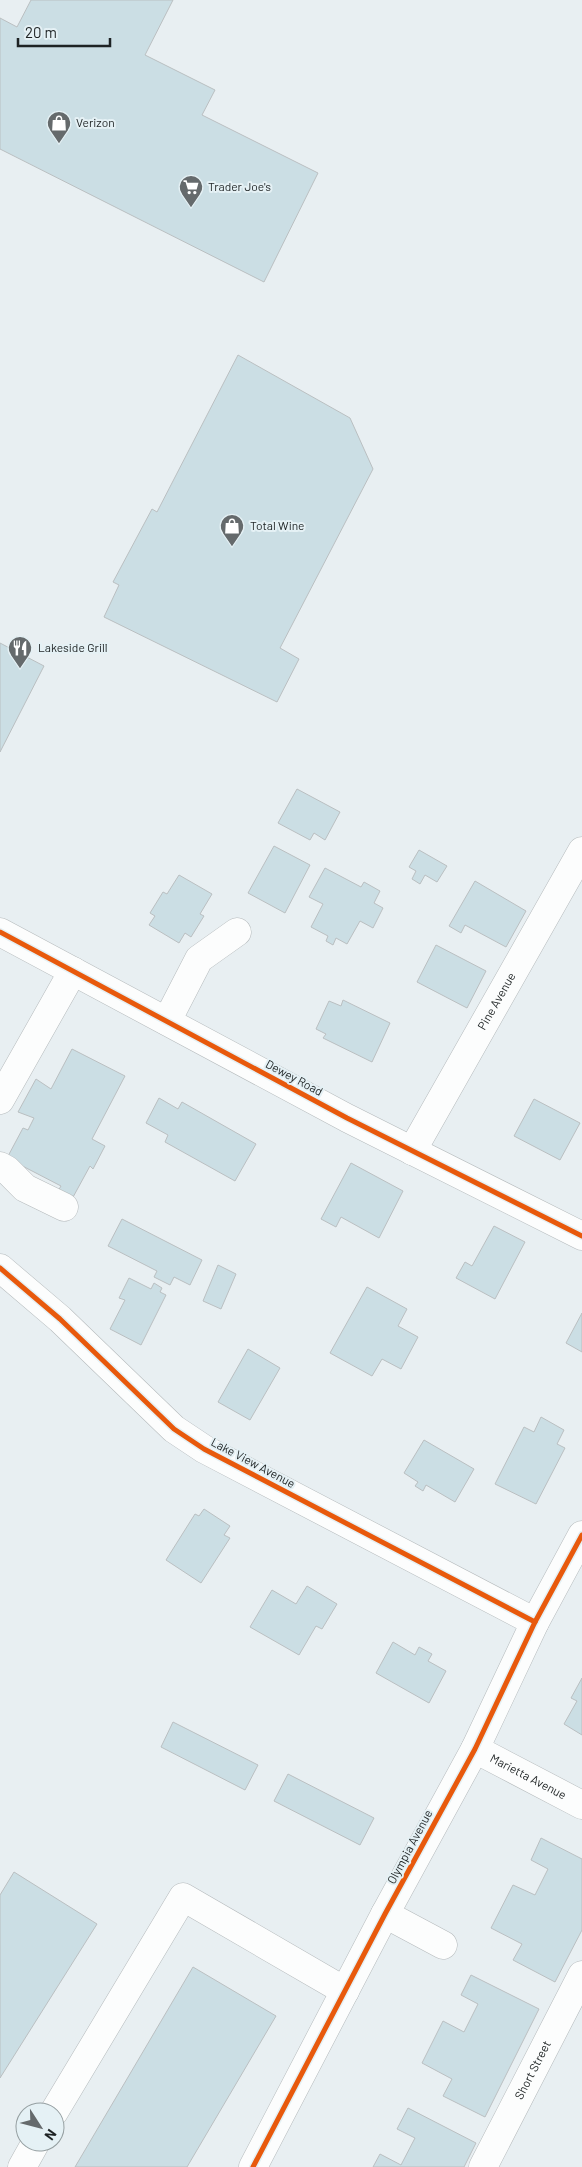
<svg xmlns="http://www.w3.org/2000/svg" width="582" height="2167" font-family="Barlow,sans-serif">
<rect width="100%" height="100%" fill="#e8eff2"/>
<g fill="#cbdee4" stroke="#babfc1">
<path d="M31,0H173L145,55L215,90L202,115L318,173L264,282L0,149V18L17,27Z"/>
<path d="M238,355L350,418L373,469L280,648L299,659L277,702L104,617L119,585L113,582L152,509L157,512Z"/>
<path d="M0,643L44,666L0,752Z"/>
<path d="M297,789L340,812L325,840L314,833L310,840L278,823Z"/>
<path d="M274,846L310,865L285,913L248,893Z"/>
<path d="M419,850L447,866L437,882L425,875L420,884L412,879L416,871L409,867Z"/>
<path d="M325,868L361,887L364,882L380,891L374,903L383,908L373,928L360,921L347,944L336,938L333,945L326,941L328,936L311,927L323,904L309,897Z"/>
<path d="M179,875L212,894L200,914L204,916L191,937L185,933L179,943L149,925L155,916L150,913L163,892L167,894Z"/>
<path d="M475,881L526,911L506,947L465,925L461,933L449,926Z"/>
<path d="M436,945L486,971L467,1008L417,982Z"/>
<path d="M343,1000L390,1023L372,1062L323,1038L326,1034L316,1029L329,1001L341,1006Z"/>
<path d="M72,1049L125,1076L92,1139L105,1146L93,1169L90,1166L72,1199L58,1191L61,1186L7,1158L23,1128L28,1130L34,1118L18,1112L36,1079L51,1089Z"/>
<path d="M159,1098L178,1109L182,1102L256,1144L235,1181L165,1142L168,1135L146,1123Z"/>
<path d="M534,1099L580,1123L560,1160L514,1136Z"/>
<path d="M351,1163L403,1191L379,1238L341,1217L336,1227L321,1219Z"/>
<path d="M122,1219L202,1260L190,1285L174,1277L170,1285L154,1277L157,1271L108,1246Z"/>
<path d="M494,1226L525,1242L495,1299L456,1278L465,1262L472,1266Z"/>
<path d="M218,1265L236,1274L221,1309L203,1301Z"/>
<path d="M129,1278L151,1289L154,1283L162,1288L160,1292L166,1295L141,1345L110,1329L125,1300L119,1298Z"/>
<path d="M367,1287L407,1309L398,1326L418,1337L401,1369L382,1359L372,1376L330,1353Z"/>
<path d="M582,1313V1352L566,1343Z"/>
<path d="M248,1349L280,1368L250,1420L218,1402Z"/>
<path d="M541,1417L564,1430L557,1444L565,1448L536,1504L495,1484L524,1427L534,1432Z"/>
<path d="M424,1440L474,1469L455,1502L426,1485L423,1491L415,1486L418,1482L404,1473Z"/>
<path d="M204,1509L230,1526L224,1535L230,1538L201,1583L166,1560L195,1514L199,1516Z"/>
<path d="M307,1586L337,1604L322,1629L316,1626L299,1655L250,1627L272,1590L296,1604Z"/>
<path d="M393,1642L415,1655L419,1647L432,1654L428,1661L446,1671L429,1703L376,1673Z"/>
<path d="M582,1678V1735L564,1724L577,1701L571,1698Z"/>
<path d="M173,1722L258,1765L245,1790L161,1747Z"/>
<path d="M288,1774L374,1818L360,1845L274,1801Z"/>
<path d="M541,1838L582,1859V1930L555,1982L513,1960L522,1944L491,1928L513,1885L535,1895L548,1869L531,1860Z"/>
<path d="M14,1872L97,1924L0,2078V1895Z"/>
<path d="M193,1967L276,2016L187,2167H75Z"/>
<path d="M471,1975L539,2009L485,2117L443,2096L452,2079L422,2063L443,2021L464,2032L478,2004L461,1995Z"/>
<path d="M408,2108L476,2143L464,2167H373L380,2154L401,2165L415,2138L397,2129Z"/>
</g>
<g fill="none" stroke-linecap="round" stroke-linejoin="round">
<g stroke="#b5babc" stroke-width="29">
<g id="minor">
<path d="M0,932L347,1118L582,1236"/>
<path d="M167,1021L199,959L237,932"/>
<path d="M0,1100L73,971"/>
<path id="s1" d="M412,1151L582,851"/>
<path d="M0,1166L7,1170L25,1188L64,1207"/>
<path d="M0,1268L60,1319L174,1429L204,1449L535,1622"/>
<path id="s2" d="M475,1749L582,1805"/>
<path d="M385,1914L443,1945"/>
<path d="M54,2112L183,1897L345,1991"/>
<path d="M22,2167L36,2142"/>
<path d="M253,2167L385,1914L475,1749L535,1622L582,1535"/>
<path id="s3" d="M483,2167L582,1975"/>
</g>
</g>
<use href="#minor" stroke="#fcfdfd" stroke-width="28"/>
<g stroke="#e5f1f5" stroke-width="8">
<g id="cycleway">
<path d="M0,932L347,1118L582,1236"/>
<path d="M0,1268L60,1319L174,1429L204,1449L535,1622"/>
<path d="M253,2167L385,1914L475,1749L535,1622L582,1535"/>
</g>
</g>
<use href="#cycleway" stroke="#e8590c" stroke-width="5"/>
</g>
<defs>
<g id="shop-pin" transform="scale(1.25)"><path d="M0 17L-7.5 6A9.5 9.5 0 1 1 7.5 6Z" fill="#656a6c" stroke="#e5f1f5"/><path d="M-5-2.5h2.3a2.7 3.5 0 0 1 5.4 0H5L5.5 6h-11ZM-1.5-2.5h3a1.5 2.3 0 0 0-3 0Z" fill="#fff"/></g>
<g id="supermarket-pin" transform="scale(1.25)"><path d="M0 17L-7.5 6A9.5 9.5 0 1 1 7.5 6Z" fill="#656a6c" stroke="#e5f1f5"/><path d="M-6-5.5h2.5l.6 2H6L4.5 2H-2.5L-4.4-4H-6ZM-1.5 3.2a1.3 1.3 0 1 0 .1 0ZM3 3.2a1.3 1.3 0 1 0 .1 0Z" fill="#fff"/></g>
<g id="restaurant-pin" transform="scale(1.25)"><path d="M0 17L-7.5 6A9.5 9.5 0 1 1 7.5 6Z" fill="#656a6c" stroke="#e5f1f5"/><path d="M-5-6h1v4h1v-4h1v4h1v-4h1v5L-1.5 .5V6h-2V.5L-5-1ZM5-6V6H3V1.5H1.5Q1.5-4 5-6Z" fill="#fff"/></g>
</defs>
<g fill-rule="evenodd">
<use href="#shop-pin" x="59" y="123"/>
<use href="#supermarket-pin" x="191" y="187"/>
<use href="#shop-pin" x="232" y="526"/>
<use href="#restaurant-pin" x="20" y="648"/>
</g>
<g text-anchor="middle" stroke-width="4" stroke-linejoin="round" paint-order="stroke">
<g font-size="12" fill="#1e2324" stroke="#e5f1f5" text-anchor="start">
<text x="76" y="127">Verizon</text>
<text x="208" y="191">Trader Joe's</text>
<text x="250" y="530">Total Wine</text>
<text x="38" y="652">Lakeside Grill</text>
</g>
<g font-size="12" fill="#1e2324" stroke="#e5f1f5">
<text dy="4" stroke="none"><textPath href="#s1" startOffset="172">Pine Avenue</textPath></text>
<text transform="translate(294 1078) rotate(28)" y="4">Dewey Road</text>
<text transform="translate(253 1463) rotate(28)" y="4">Lake View Avenue</text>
<text dy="4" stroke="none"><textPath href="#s2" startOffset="60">Marietta Avenue</textPath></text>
<text transform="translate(410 1847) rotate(-62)" y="4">Olympia Avenue</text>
<text dy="4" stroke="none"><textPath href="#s3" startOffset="109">Short Street</textPath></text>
</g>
</g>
<g transform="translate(40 2127) rotate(126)"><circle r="24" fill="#e5f1f5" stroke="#959fa1"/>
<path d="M0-4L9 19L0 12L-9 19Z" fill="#656a6c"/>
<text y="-8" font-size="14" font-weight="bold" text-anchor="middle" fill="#1e2324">N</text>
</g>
<path d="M18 38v8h92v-8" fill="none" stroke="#1e2324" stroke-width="2.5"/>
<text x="25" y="38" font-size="15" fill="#1e2324" stroke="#e5f1f5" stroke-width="4" paint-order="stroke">20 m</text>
</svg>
